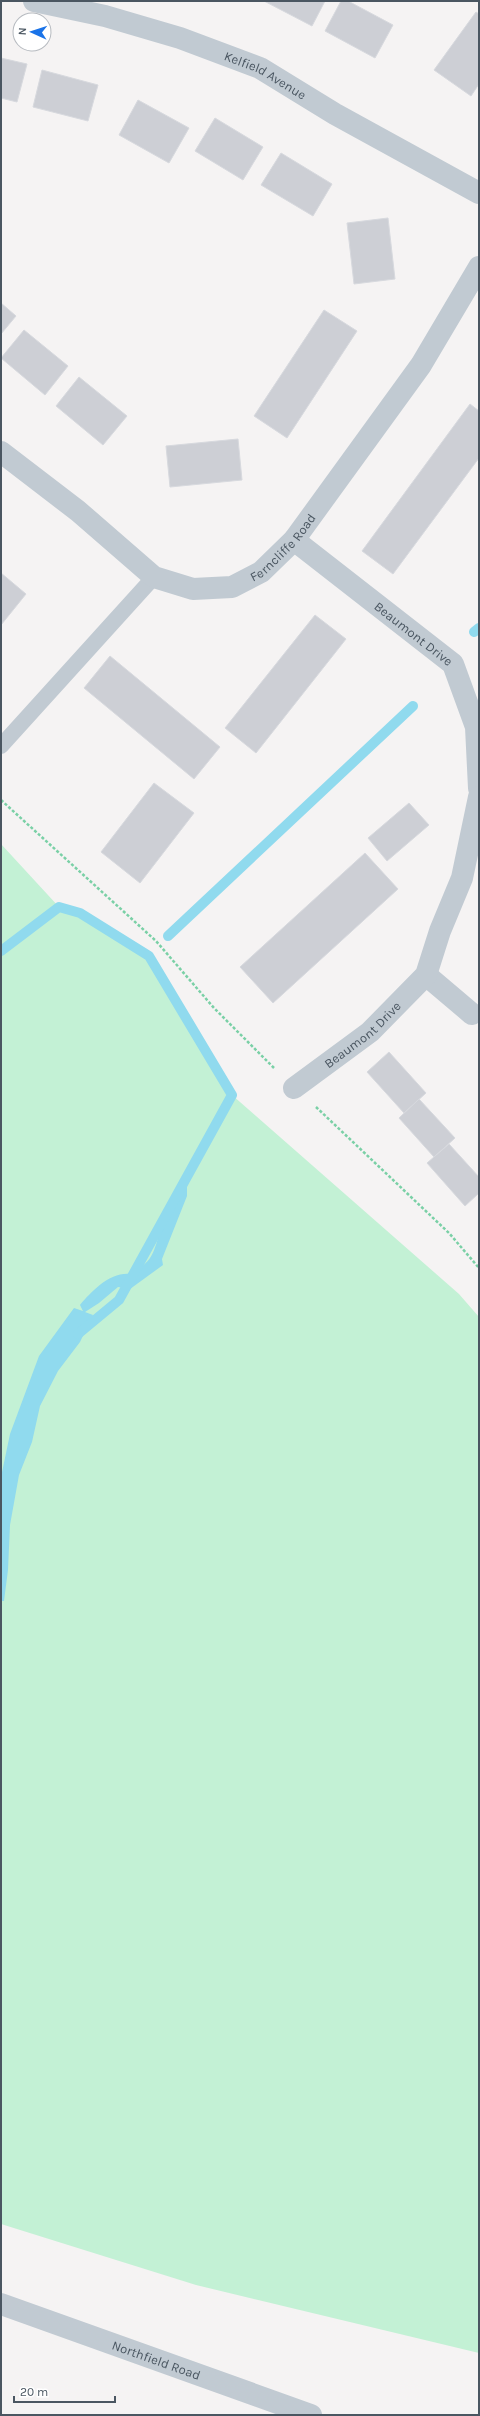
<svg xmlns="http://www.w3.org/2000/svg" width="480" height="2416" font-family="Karla,sans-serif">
<rect width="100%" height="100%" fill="#f5f3f3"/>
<path fill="#c3f1d5" d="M1,844L59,907L80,913L149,956L232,1095L459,1294L479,1317V2353L196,2285L1,2224Z"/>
<path fill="#90daee" d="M179,1184L187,1187V1196L162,1259L163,1265L130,1289L118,1287L99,1303L85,1312L93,1315L80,1342L58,1371L40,1406L32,1442L19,1475L10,1525L8,1570L4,1601H1V1477L10,1434L39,1356L74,1308L83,1311L80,1305C92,1291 110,1272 130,1274C155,1260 152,1254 161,1230C163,1224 167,1219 169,1213C173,1199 170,1196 179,1184Z"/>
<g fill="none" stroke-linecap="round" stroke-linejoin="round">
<g stroke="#90daee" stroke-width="10">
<path d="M474,632L479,628"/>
<path d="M168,936L413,706"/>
<path d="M1,951L59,907L80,913L149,956L232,1095L119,1300L78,1334"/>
</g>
</g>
<g fill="#cdcfd5" stroke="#d7d9de">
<path d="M264,1H325L312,26Z"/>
<path d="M341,1H348L393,25L375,58L325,31Z"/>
<path d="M476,12L479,14V84L471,96L434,70Z"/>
<path d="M1,58L27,64L17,102L1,98Z"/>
<path d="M42,70L98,85L88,121L33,107Z"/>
<path d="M138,100L189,128L169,163L119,135Z"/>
<path d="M215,118L263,147L243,180L195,151Z"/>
<path d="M281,153L332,184L313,216L261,185Z"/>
<path d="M388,218L395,279L354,284L347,223Z"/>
<path d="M1,303L16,316L1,334Z"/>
<path d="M324,310L357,331L287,438L254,416Z"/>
<path d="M24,330L68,366L45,395L1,358Z"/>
<path d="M79,377L127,416L103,445L56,406Z"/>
<path d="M470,404L479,411V458L393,574L362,551Z"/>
<path d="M238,439L242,480L170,487L166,446Z"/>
<path d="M1,573L26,594L1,625Z"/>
<path d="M315,615L346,639L256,753L225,728Z"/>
<path d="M110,656L220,747L194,779L84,688Z"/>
<path d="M154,783L194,813L140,883L101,852Z"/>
<path d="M409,803L429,825L387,861L368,838Z"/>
<path d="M365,853L398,889L273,1003L240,967Z"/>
<path d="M389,1052L426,1093L404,1113L367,1072Z"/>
<path d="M419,1099L455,1138L434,1157L399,1118Z"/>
<path d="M449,1144L479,1177V1193L465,1206L427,1163Z"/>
</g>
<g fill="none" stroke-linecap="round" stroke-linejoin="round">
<g stroke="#7ad0a6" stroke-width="2.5" stroke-dasharray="3 2" stroke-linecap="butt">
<path d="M1,800L156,941L214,1008L274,1068"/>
<path d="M316,1107L449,1233L479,1268"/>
</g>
<path stroke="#c1cad2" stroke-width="16" d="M1,746L154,577"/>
<g stroke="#c1cad2" stroke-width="22">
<path id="s1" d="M34,1L105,16L180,38L260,68L335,114L479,193"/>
<path id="s2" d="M1,452L78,511L154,577L193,589L232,587L261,572L294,540L421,365L479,267"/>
<path id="s3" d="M294,540L453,664L476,727L479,788"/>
<path d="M426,975L472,1014"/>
<path id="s4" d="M294,1088L370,1032L426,975L440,931L462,878L479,797"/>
</g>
<path stroke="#c1cad2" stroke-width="22" id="s5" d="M1,2304L311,2415"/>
</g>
<g text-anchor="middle" stroke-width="3.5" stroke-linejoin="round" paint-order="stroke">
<g font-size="13" fill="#4a5661" stroke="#fff">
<text dy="5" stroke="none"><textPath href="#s1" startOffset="244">Kelfield Avenue</textPath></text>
<text dy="5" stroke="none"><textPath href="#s2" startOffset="343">Ferncliffe Road</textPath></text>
<text dy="5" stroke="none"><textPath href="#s3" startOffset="152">Beaumont Drive</textPath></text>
<text dy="5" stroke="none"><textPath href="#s4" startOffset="87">Beaumont Drive</textPath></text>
<text dy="5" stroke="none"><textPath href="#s5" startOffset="165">Northfield Road</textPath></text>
</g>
</g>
<rect width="480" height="2416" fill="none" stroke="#4a5661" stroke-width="4"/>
<g transform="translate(32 32) rotate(273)"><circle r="19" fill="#ffffff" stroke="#b7bbc0"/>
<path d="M0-3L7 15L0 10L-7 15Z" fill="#1a73e8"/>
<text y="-6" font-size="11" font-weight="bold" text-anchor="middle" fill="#4a5661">N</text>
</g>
<path d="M14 2396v6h101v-6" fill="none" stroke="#4a5661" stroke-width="2"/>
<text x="20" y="2396" font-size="12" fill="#4a5661" stroke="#ffffff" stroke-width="3" paint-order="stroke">20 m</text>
</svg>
